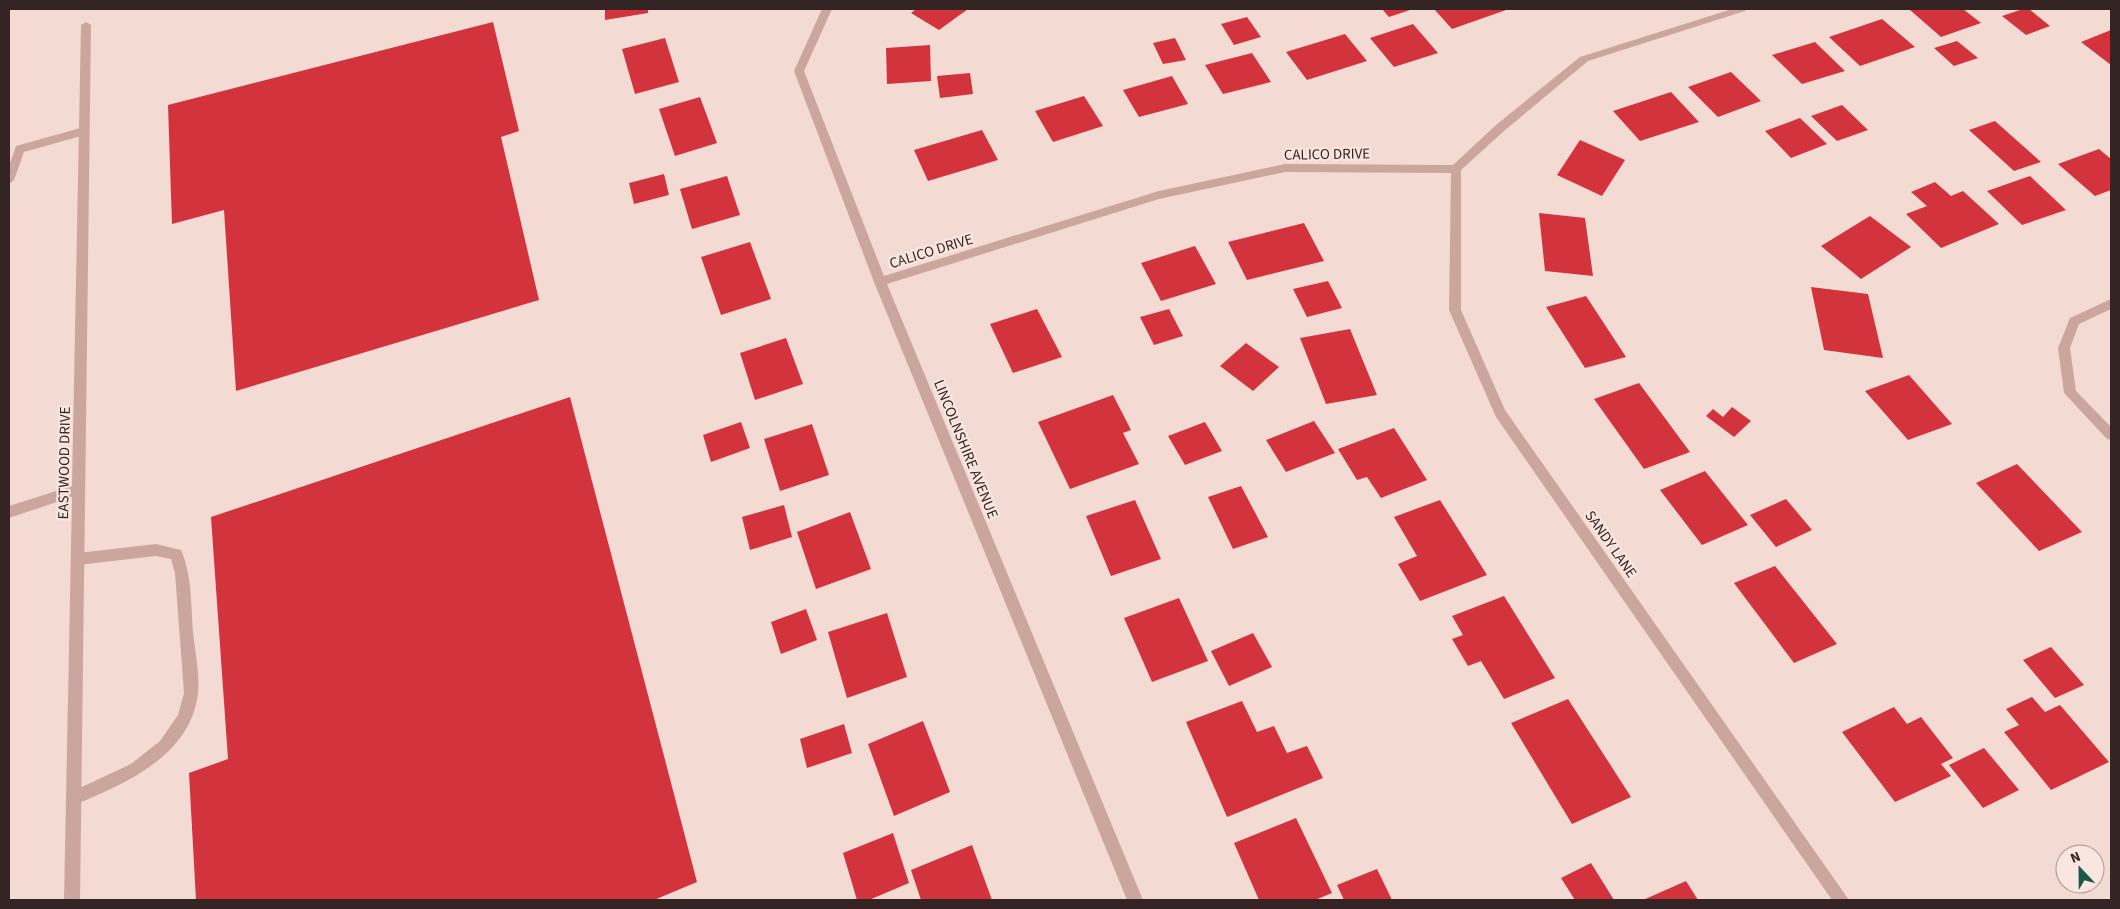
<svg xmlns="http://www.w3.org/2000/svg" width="2120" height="909" font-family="'Source Sans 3',sans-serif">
<rect width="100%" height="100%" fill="#f3dbd4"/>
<g fill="#d2333c">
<path d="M605,9H648V13L605,20Z"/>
<path d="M916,9H968L939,30L911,13Z"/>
<path d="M1382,9H1413L1389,17Z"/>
<path d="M1434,9H1504L1506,10L1452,29Z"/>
<path d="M1914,9H1963L1981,23L1941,37L1910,10Z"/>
<path d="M2023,9H2029L2050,26L2026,35L2002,16Z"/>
<path d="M1247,17L1261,37L1234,45L1221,24Z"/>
<path d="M1882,19L1915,47L1860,66L1829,37Z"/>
<path d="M493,22L519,131L501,137L539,300L236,391L224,210L172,224L168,105Z"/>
<path d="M1413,24L1438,53L1394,67L1370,38Z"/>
<path d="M2111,30V65L2081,42Z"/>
<path d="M1345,34L1367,61L1307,80L1286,52Z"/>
<path d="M665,38L679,82L635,94L622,49Z"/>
<path d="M1175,38L1186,60L1163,64L1153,43Z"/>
<path d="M1957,41L1978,58L1954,66L1934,48Z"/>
<path d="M1815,42L1845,71L1802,84L1772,55Z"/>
<path d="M930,45L931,81L887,84L886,48Z"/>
<path d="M1252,53L1271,82L1223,94L1205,65Z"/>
<path d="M1731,72L1761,101L1718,117L1688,87Z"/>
<path d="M970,73L973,94L940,98L937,76Z"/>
<path d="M1172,76L1188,104L1139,117L1123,90Z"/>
<path d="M1671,92L1699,122L1640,141L1613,111Z"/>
<path d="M1084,96L1103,126L1053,142L1035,111Z"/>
<path d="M700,97L717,143L675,156L659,109Z"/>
<path d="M1842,105L1868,130L1837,141L1811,116Z"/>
<path d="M1800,118L1827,144L1791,158L1765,131Z"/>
<path d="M1995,121L2041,162L2014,171L1969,130Z"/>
<path d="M982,130L998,160L928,181L914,150Z"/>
<path d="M1580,140L1625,160L1602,196L1557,175Z"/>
<path d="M2099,149L2111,159V190L2095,196L2058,164Z"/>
<path d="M664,174L669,195L634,204L629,183Z"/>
<path d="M727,176L740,215L692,229L680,189Z"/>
<path d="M2030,176L2066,210L2022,225L1987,191Z"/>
<path d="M1935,182L1951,196L1963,191L1999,224L1941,248L1906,214L1927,206L1911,192Z"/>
<path d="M1539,213L1585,218L1593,276L1545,271Z"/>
<path d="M1870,216L1911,247L1861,279L1821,246Z"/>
<path d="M1304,223L1324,261L1247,280L1228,242Z"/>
<path d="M750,242L771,299L721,315L701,257Z"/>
<path d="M1195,246L1216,284L1161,301L1141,263Z"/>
<path d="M1328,281L1342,308L1307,317L1293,289Z"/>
<path d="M1811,287L1868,294L1883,358L1824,350Z"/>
<path d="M1586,296L1626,357L1585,368L1546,307Z"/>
<path d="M1037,309L1062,357L1013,373L990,324Z"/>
<path d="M1169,309L1183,336L1154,345L1140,317Z"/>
<path d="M1350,329L1377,395L1326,404L1300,338Z"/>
<path d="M786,338L803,384L755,400L740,353Z"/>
<path d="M1246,343L1279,367L1253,391L1220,366Z"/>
<path d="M1909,375L1952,424L1908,440L1865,391Z"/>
<path d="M1639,383L1690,452L1644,469L1594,399Z"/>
<path d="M1113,395L1131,430L1123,433L1139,464L1070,489L1038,422Z"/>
<path d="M570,397L697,882L654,900H196L189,773L228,759L211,517Z"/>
<path d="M1732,407L1751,421L1734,437L1706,416L1713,409L1723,417Z"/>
<path d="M1314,421L1335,453L1286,472L1266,440Z"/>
<path d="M741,422L750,448L711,462L703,435Z"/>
<path d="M1205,422L1222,451L1185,465L1168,436Z"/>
<path d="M812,424L829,475L780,491L764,439Z"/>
<path d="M1394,428L1427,480L1381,498L1367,477L1357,480L1338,449Z"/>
<path d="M2017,464L2082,532L2039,551L1976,483Z"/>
<path d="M1705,471L1748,525L1702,545L1660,490Z"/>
<path d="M1241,486L1268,537L1233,549L1208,497Z"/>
<path d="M1786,499L1812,530L1776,547L1750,515Z"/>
<path d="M1135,500L1161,559L1111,576L1086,516Z"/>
<path d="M1440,500L1487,575L1420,601L1398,564L1417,556L1394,517Z"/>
<path d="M784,505L792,537L750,550L742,517Z"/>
<path d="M850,512L871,569L816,589L797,532Z"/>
<path d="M1775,566L1837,644L1794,663L1734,583Z"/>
<path d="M1504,596L1555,678L1504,699L1481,661L1468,666L1452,639L1463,635L1452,616Z"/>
<path d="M1179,598L1208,661L1152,682L1124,618Z"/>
<path d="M806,609L817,640L781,654L771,622Z"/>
<path d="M887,613L907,677L847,698L828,632Z"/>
<path d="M1253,633L1272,667L1229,686L1211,651Z"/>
<path d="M2051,647L2084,685L2055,698L2023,660Z"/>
<path d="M2032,697L2045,712L2060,705L2109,762L2051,790L2004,732L2019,725L2006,709Z"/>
<path d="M1568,699L1631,797L1572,824L1511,723Z"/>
<path d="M1242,701L1257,732L1274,726L1287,753L1307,746L1323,778L1227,817L1186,722Z"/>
<path d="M1894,707L1907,724L1921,717L1953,758L1941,764L1951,776L1895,802L1842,732Z"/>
<path d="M923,721L950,792L894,816L868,744Z"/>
<path d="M844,724L852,753L807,768L800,739Z"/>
<path d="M1984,748L2019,790L1983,808L1949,765Z"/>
<path d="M1296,818L1332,893L1315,900H1259L1234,843Z"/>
<path d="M893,833L909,883L869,900H857L843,853Z"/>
<path d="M972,845L992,900H921L911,870Z"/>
<path d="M1591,863L1614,900H1575L1561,878Z"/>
<path d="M1377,869L1392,900H1344L1337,885Z"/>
<path d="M1686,881L1698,900H1643Z"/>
</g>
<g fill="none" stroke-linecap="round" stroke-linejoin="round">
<g fill="#cba69f" fill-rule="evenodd">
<path d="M84,127L88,128L89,131L88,134L24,152L14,180L9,184V166L16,146Z"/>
<path d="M156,544L181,550C192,575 191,605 193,632C195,651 200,676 198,693C191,756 125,784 74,805L69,803L67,798L69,793L131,764L160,741L178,715L184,693L175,573L171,559L156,556L78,565L73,563L71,559L73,555L78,553Z"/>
</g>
<g fill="#cba69f" fill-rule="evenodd">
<path d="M822,9H832L804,71L884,276L1159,191L1285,164L1453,165L1496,125L1580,57L1732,9H1747L1745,11L1588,61L1504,131L1461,170V310L1505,410L1849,900H1832L1496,417L1449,310L1451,173L1285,172L1159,199L887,284L1143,900H1127L874,282L794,71Z"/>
<path d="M86,22L91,25L80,900H64L72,497L9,518V506L72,486L81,25Z"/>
<path d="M2111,299V309L2079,324L2070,348L2076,391L2111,427V440L2107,439L2064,393L2058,348L2070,318Z"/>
</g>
</g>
<g text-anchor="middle" stroke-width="4.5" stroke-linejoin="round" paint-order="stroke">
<g font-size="15" fill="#342423" stroke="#fae6e0">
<text transform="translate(1327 154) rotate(-1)" y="5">CALICO DRIVE</text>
<text transform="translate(931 251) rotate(-17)" y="5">CALICO DRIVE</text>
<text transform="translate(966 449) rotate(68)" y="5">LINCOLNSHIRE AVENUE</text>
<text transform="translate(64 463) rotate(-89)" y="5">EASTWOOD DRIVE</text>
<text transform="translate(1611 544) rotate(55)" y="5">SANDY LANE</text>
</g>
</g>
<rect width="2120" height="909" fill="none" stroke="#342423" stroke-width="20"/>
<g transform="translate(2080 869) rotate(338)"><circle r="24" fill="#fae6e0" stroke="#ab9894"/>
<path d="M0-4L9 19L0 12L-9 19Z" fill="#165849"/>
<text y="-8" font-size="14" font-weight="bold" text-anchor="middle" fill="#342423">N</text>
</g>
</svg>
